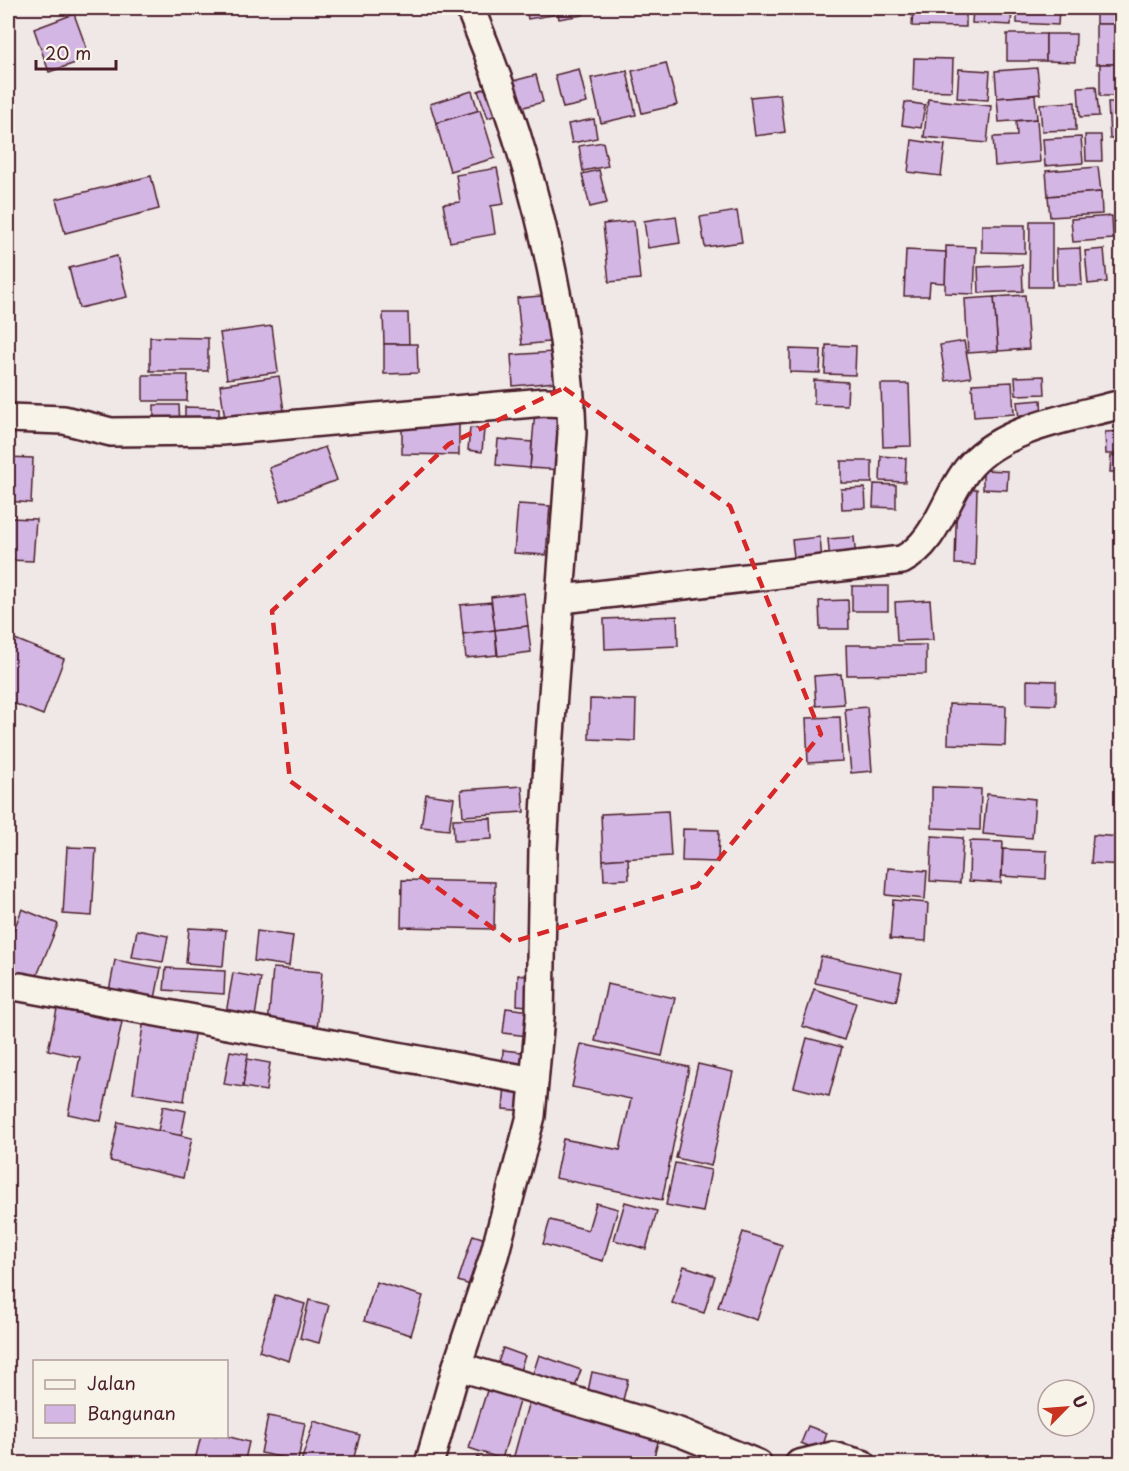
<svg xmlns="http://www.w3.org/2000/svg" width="1129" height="1471" font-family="'Playpen Sans',sans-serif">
<rect width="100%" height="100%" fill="#f0e7e7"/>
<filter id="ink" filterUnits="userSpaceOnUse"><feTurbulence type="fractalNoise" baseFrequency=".0167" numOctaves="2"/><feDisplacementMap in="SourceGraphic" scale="12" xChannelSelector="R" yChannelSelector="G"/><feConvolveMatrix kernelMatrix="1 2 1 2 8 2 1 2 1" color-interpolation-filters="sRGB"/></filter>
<g filter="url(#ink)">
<g fill="#d3b6e3" stroke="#4a1f2b" stroke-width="1.5">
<path d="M526,8H551L553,15L528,19Z"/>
<path d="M557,8H582L583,15L559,19Z"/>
<path d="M913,8H966V27L912,26Z"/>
<path d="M973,8H1012L1011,25L972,23Z"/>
<path d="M1017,8H1059L1058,25L1017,23Z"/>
<rect x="1096" y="8" width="22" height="16"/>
<path d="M74,14L90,58L49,72L34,29Z"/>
<rect x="1096" y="24" width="26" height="40"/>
<rect x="1007" y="34" width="39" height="27"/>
<path d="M1046,34H1076L1075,62L1046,61Z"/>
<path d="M914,58L953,59L952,91L913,90Z"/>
<path d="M666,63L677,105L642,113L632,71Z"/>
<rect x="1100" y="64" width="22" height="32"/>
<path d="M1037,68L1040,94L997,98L995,71Z"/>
<path d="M579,69L587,103L563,108L555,75Z"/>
<path d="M959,69L990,71L988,100L957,98Z"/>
<path d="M627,71L636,115L601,123L591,78Z"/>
<path d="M536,75L543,102L520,108L513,81Z"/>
<path d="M494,85L504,112L488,118L478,91Z"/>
<path d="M1096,86L1099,116L1080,117L1078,87Z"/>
<path d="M472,91L478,111L436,123L430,104Z"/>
<path d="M780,94L785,132L755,136L750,97Z"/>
<path d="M1035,95L1037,119L999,122L997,98Z"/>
<path d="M928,99L991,106L987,143L924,137Z"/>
<path d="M905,102L925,105L921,128L902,125Z"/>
<path d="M1075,102L1076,130L1042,131L1040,104Z"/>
<path d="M1108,102H1122V139H1110Z"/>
<path d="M480,110L495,158L450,171L436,123Z"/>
<path d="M594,119L597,138L572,143L568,124Z"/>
<path d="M1037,119L1040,162L995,166L993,137L1017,136L1016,121Z"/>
<path d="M1085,135H1101L1102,161H1086Z"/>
<path d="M1081,137L1083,163L1045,166L1043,139Z"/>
<path d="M912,140L945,145L941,176L908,172Z"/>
<path d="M603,142L608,166L583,171L579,146Z"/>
<path d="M1098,167L1101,192L1048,196L1046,171Z"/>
<path d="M497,168L504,204L491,206L495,234L450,242L443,204L460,202L456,175Z"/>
<path d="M599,170L607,203L590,207L582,174Z"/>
<path d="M151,176L159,209L65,233L56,199Z"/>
<path d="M1101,192L1102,214L1050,217L1048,196Z"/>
<path d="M737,211L742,242L705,247L700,217Z"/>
<path d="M1115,213H1122V249H1119Z"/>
<path d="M676,216L680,243L648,248L644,221Z"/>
<path d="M1112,216L1113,239L1073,242L1071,219Z"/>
<path d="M634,221L640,279L609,282L603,224Z"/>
<path d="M1030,221H1052V287H1029Z"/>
<path d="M982,225H1025V253L982,252Z"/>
<path d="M946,246L976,247L974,294L945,293Z"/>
<path d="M1080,248L1082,285H1057L1056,249Z"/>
<path d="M1104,249L1107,282L1088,284L1085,251Z"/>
<path d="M906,250L946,252L945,283L930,282L929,296H904Z"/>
<path d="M117,256L127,297L79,308L69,268Z"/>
<path d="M1022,265L1023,291L979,293L978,267Z"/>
<path d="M553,295L557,341L522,345L517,298Z"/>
<path d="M1025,295L1029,349L998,351L994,297Z"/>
<path d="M994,297L998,351L968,353L965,299Z"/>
<path d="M383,313H408L409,344H384Z"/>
<path d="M272,326L278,372L227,379L220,333Z"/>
<path d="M150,337L208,338V371H150Z"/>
<path d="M964,341L971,377L946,381L940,345Z"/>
<path d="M384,344H417L418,373L384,374Z"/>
<path d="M826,345L856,346L855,375L825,374Z"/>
<path d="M790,349L821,350L820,373L790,372Z"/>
<path d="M553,352L556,382L513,386L511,355Z"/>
<path d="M143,375H188L187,401H143Z"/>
<path d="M279,376L284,411L225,419L220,385Z"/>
<path d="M1044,376L1045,394L1016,395L1015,377Z"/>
<path d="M814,380L848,382L847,405L814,404Z"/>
<path d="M1012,382L1014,414L974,417L972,384Z"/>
<path d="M881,384H909L911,446L883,447Z"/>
<path d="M1041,400L1042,418L1019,419L1017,402Z"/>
<path d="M154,405H179L180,427L154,428Z"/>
<path d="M185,407L219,408V428H185Z"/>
<path d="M535,411L567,413L562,470L530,468Z"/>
<path d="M402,420L459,422V455L402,454Z"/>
<path d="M470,428L484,429L482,452L468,450Z"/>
<path d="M1122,431V454H1106L1105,432Z"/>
<path d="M498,439L532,442L530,468L496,465Z"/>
<path d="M325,447L337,480L281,501L269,468Z"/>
<path d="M881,456L906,458L905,482L880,481Z"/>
<path d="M1111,456H1122V472H1110Z"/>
<path d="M8,457L33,458L31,503L8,501Z"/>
<rect x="841" y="461" width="31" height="22"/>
<path d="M983,470L1008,471L1007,490L983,489Z"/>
<path d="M874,484L896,485V508L873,507Z"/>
<path d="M865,488L866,508L842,509L841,489Z"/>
<path d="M957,489H977L975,565L955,564Z"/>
<path d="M518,504L550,506L546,555L514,553Z"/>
<path d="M8,518L36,519L33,561L8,560Z"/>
<path d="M820,537L822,562L795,565L792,540Z"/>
<path d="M854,537L856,560L830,562L828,539Z"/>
<rect x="852" y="586" width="36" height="25"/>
<path d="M524,593L528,626L495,630L491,597Z"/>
<path d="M848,600L849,629H820L819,601Z"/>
<path d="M930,600L933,640L897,641L895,602Z"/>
<path d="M491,602L495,630L463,634L460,605Z"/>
<path d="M677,616L678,646L605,649L604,619Z"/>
<path d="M528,626L531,652L498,656L495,630Z"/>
<path d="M495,630L497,655L466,658L463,634Z"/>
<path d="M10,637L64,659L43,715L8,701Z"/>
<path d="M846,645H926V674L847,675Z"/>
<path d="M841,674L844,704L816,706L814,676Z"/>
<path d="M1027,680L1056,681V705L1027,704Z"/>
<path d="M590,699L636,700L635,741L589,739Z"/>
<path d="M949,704L1006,706L1005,746L948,744Z"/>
<path d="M867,707L872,771L851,773L845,709Z"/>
<path d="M840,717L842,761L808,763L806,718Z"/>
<path d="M522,786L524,812L463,816L461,790Z"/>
<path d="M932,787L981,789L980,830L932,828Z"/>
<path d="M426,794L454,798L449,830L421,827Z"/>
<path d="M987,794L1035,799L1032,838L983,834Z"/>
<path d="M668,811L671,856L603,860L601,814Z"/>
<path d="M491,818L492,839L454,841L453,819Z"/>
<path d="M683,829L719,830L718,862L682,861Z"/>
<path d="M1093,835L1122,837V865L1091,863Z"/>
<path d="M932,836L963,838L960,883L930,881Z"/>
<path d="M970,841L1003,842L1001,883L969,881Z"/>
<path d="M67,847L96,848L92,916L63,914Z"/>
<path d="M1003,849L1047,851L1046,879L1002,876Z"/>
<path d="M628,858L629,879L604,880L603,860Z"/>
<path d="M888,868L927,871L925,899L886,895Z"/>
<path d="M402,880L495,882L494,929L401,927Z"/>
<path d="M893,900L928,903L926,941L890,939Z"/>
<path d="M22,909L58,924L34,983L8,971V945Z"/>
<path d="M189,928L226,930L223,966L186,963Z"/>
<path d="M137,930L168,936L163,962L132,957Z"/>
<path d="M257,931L293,936L289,966L254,961Z"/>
<path d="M821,956L902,973L896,1001L815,983Z"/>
<path d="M115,960L161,968L155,999L109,991Z"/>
<path d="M166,968L225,971L224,994L164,990Z"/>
<path d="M273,968L322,972L317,1031L268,1026Z"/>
<path d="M233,973L261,978L254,1023L225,1019Z"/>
<path d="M518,975L539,977L537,1007L517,1005Z"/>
<path d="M607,984L675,998L662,1056L595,1041Z"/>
<path d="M814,989L856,1003L844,1040L802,1026Z"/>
<path d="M506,1008L539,1012L536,1037L503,1033Z"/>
<path d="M57,1009L122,1022L101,1121L68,1114L80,1057L48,1050Z"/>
<path d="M144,1019L195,1028L184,1101L133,1093Z"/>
<path d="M807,1038L842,1047L829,1096L794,1087Z"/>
<path d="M581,1044L689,1067L662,1200L555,1178L563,1139L620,1150L631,1099L572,1087Z"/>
<path d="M503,1050L531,1053L529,1070L502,1067Z"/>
<path d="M230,1051L248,1054L243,1087L224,1084Z"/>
<path d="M247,1059L270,1063L266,1091L243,1087Z"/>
<path d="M698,1064L733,1072L711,1166L676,1158Z"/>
<path d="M505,1085L529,1087L527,1111L503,1109Z"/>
<path d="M163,1106L186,1111L181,1136L158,1131Z"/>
<path d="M118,1122L192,1138L183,1178L110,1161Z"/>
<path d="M675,1163L711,1170L703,1212L666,1205Z"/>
<path d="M625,1202L657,1211L646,1249L614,1240Z"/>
<path d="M596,1203L618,1209L603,1261L543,1244L550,1220L588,1230Z"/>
<path d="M743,1232L782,1245L757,1320L718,1307Z"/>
<path d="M473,1235L494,1242L479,1288L458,1281Z"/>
<path d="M684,1266L715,1276L704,1313L672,1303Z"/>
<path d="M376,1282L423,1296L411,1335L364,1321Z"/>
<path d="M275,1295L305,1304L289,1361L259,1351Z"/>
<path d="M309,1300L329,1305L319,1343L300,1338Z"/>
<path d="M503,1348L525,1356L517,1379L495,1371Z"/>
<path d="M539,1355L581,1370L571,1398L530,1383Z"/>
<path d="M592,1372L628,1380L623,1400L588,1391Z"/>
<path d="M490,1381L522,1391L502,1459L469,1448Z"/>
<path d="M531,1394L661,1431L652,1464L512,1463Z"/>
<path d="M268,1416L305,1423L298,1461L261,1453Z"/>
<path d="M314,1421L360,1435L352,1464L301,1462Z"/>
<path d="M808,1426L827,1433L821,1451L801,1443Z"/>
<path d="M201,1436H226L249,1442L244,1464H194Z"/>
<path d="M477,1457L494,1464H474Z"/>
</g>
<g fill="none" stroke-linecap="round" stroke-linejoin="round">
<g stroke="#4a1f2b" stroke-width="32">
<g id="street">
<path d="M8,418L64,420L111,432L221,431L544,402L571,403"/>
<path d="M562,599L902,560C939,541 945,494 971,465C1005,427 1074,417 1122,404"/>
<path d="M20,987L534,1081"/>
<path d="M457,1366L679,1432L758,1464"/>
<path d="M429,1464L457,1366L494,1256L531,1116L540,1017L543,849L548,763L572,433C568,296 523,134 470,8"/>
<path d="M799,1464L832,1456L862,1464"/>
</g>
</g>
<use href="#street" stroke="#f7f3e8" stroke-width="27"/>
</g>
</g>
<path fill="none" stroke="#d62828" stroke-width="4.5" stroke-dasharray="12 8" stroke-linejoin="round" d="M564,388L730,506L821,734L697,886L512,942L290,781L272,611L449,444Z"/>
<rect width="1129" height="1471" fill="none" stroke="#f7f3e8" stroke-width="30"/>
<rect x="15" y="15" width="1099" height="1441" fill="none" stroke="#4a1f2b" stroke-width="2" filter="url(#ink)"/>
<rect x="33" y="1360" width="195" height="78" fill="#f7f3e8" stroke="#b29e9c" stroke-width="1.5"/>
<rect x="45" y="1380" width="30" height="9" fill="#f7f3e8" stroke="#b29e9c" stroke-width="1.5"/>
<text x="87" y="1390" font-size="18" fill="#4a1f2b">Jalan</text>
<rect x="45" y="1405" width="30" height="18" fill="#d3b6e3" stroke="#b29e9c" stroke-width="1.5"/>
<text x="87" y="1420" font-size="18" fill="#4a1f2b">Bangunan</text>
<g transform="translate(1066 1408) rotate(65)"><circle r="28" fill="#f7f3e8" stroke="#b29e9c" stroke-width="1.5"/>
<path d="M0-4.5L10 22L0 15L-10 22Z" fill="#c8321e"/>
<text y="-9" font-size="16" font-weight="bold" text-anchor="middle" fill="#4a1f2b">U</text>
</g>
<path d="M36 60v9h80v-9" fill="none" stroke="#4a1f2b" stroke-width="3"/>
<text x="45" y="60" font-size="18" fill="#4a1f2b" stroke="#f7f3e8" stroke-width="4.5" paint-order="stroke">20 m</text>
</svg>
